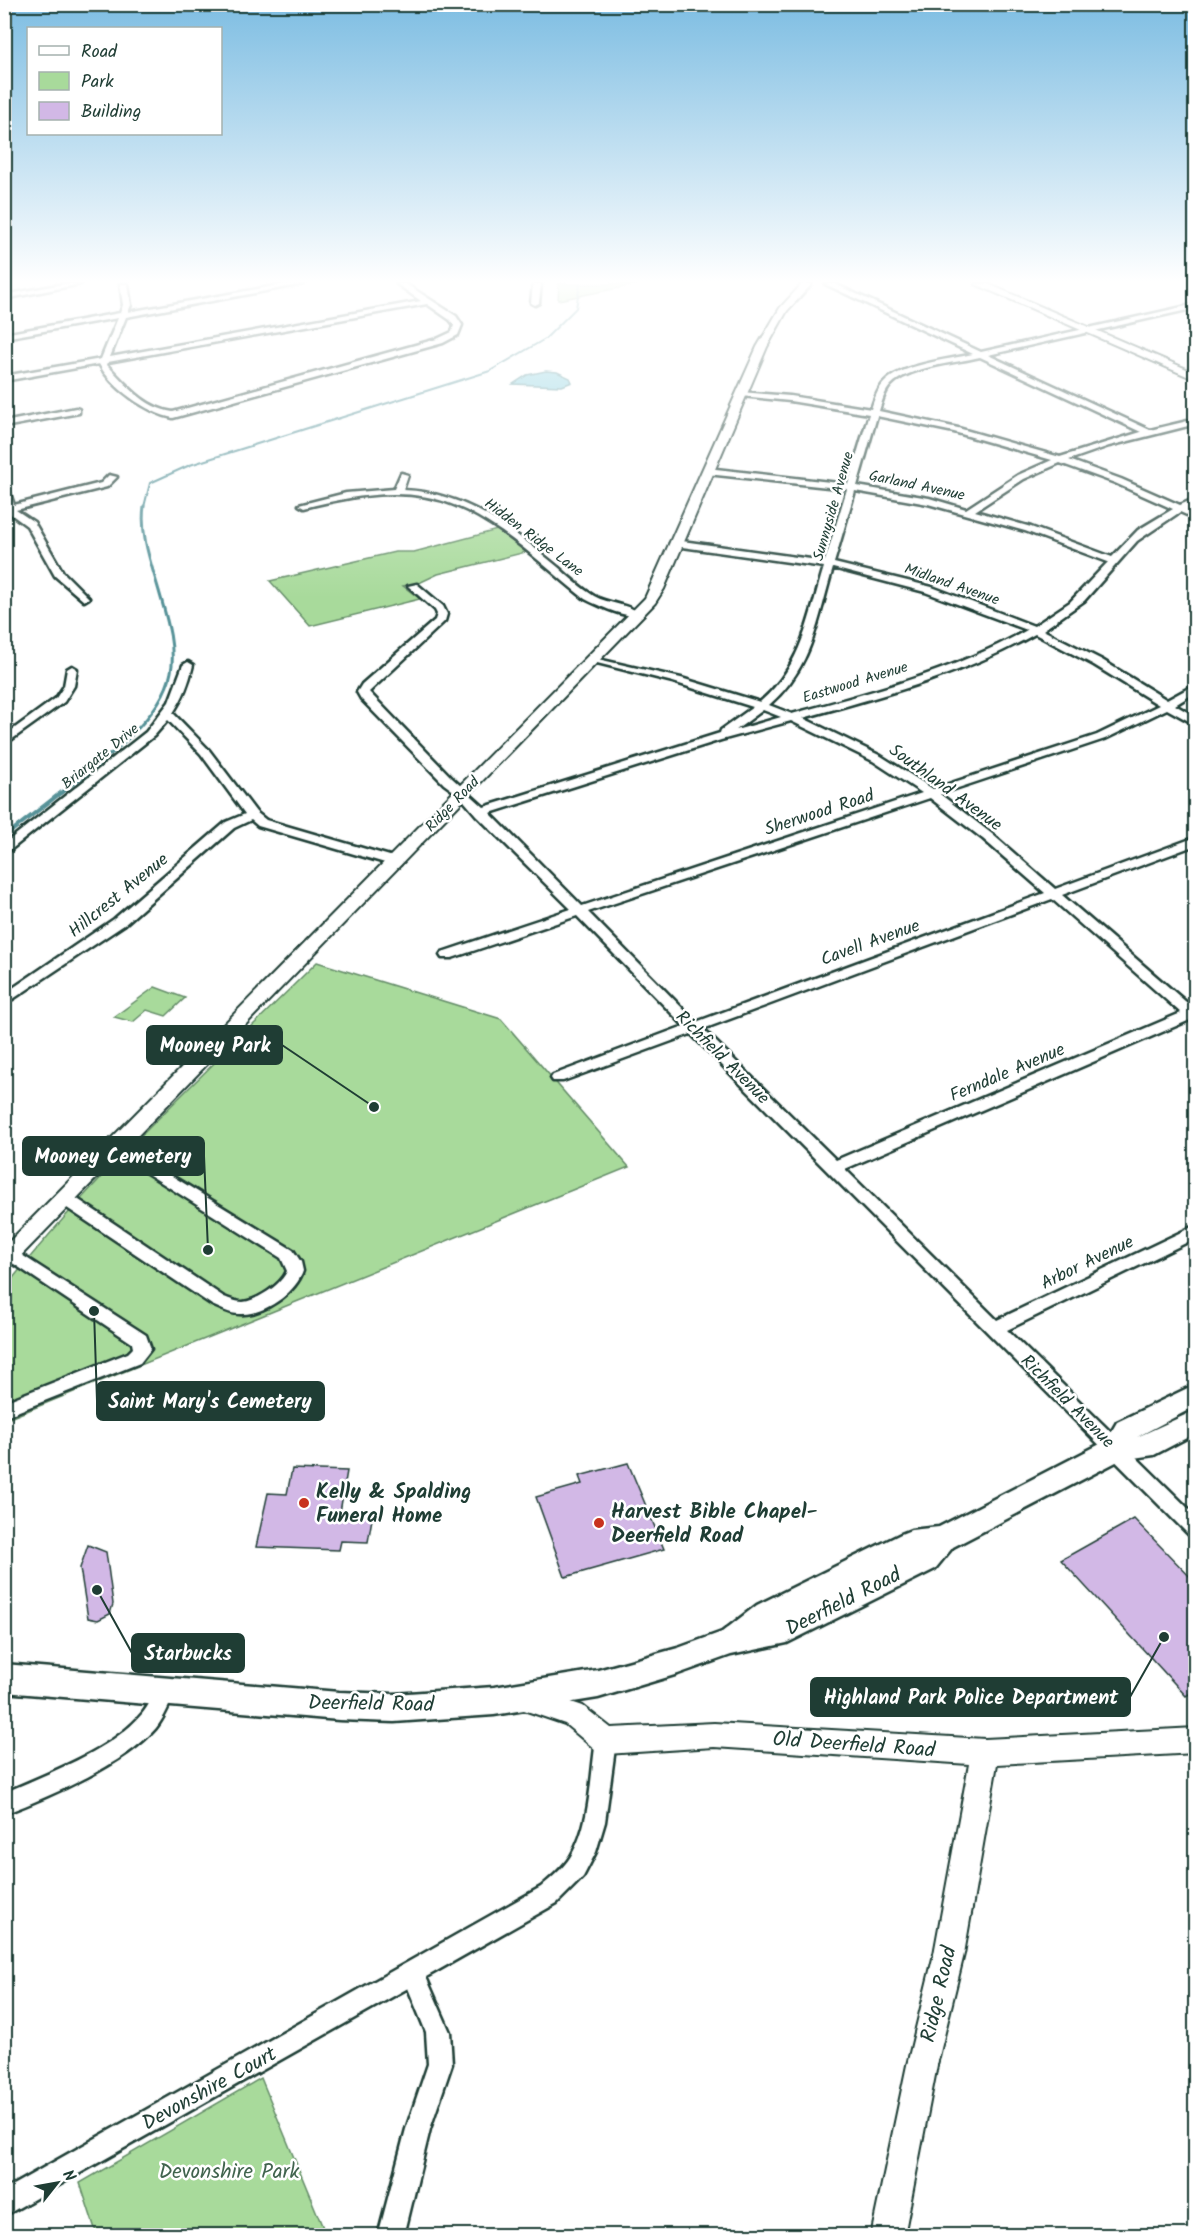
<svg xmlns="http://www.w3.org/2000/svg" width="1200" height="2240" font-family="Kalam,sans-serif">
<rect width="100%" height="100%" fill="#fff"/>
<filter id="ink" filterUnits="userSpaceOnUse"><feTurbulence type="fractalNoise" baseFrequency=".0167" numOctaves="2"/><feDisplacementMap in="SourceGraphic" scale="12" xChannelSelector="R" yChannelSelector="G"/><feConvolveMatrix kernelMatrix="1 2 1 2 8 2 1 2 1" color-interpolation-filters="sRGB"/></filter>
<g filter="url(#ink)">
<g fill="#a8da9b" stroke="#648c68" stroke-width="1.5">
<path d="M559,284H639L558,300Z"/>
<path d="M497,530L526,552L438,574L419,583L403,586L420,599L310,626L270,581L395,552H414Z"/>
<path d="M317,962L501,1019L629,1167L5,1420V1288C98,1170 211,1068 317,962Z"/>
<path d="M155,987L185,998L166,1016L147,1010L133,1022L114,1017Z"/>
<path d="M261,2078L326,2235H97L80,2183Z"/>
</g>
<path fill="#7ccada" stroke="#579298" stroke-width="1.5" d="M546,371L557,372L570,378L572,382L562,386L513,384L527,375Z"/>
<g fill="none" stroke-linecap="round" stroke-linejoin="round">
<path stroke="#579298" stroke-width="2" d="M144,507L150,483L190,465L490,371L545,339L576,308L580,284"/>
<path stroke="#579298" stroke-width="3" d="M61,793C98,765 162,720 171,672C176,646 166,616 159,591C151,563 140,535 144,506"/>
<path stroke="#579298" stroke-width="4" d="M4,837L63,791"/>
</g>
<g fill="#d2b8e6" stroke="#1f3d34" stroke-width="1.5">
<path d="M628,1463L664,1549L565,1577L536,1497L582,1484L579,1476Z"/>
<path d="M292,1469L347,1471L340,1512L373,1513L368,1542L341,1541L339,1550L256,1547L268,1493L287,1494Z"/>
<path d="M1134,1519L1196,1583V1690L1186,1696L1061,1560Z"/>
<path d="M88,1545L106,1552L113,1604L110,1614L98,1620L88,1618L80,1568Z"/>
</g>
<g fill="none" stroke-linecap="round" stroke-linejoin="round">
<g stroke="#1f3d34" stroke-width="5">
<g id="minor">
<path d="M63,284H81L4,299V295Z"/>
<path d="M120,284H128L131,305L128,312L285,284H303L126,317L110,357L421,301L397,284H406L456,316L462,325L458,335L443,343L173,418C147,413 111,387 99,364L4,381V376L101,359L118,318L4,338V334L120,313L123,305ZM427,304L450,320L454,325L452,332L437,339L173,412C144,408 126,384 107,365L108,362Z"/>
<path d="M533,284H541L539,303L535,305L531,303Z"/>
<path d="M825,284H835L981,352L1196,304V308L988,355L1150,430L1196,419V424L1109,446L1069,460L1121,479L1180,505L1196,498V505L1188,508L1196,512V519L1180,512L1137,541L1084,601L1043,630L1102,660L1167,700L1196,684V692L1175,705L1196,717V725L1167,709L1105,739L940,794L992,834L1055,889L1196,837V845L1062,895L1193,1008H1196V1022L1190,1020L845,1169L997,1320L1196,1225V1238L1007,1330L1196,1516V1537L1189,1535L691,1034L563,1081H553L551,1078L553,1075L684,1026L577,916L452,958H442L440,955L442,952L571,909L476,815L459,795L444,784L361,699L357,692L362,684L435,620L437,614L435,610L408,586L417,584L443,606L447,614L445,621L369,692L452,778L484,807L720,733L721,730L753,707L673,682L589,661V657L681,678L760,702C803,665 808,618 824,567L675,546L670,543L675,540L825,561L847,489L707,474L703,471L707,468L848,484L869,414L790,401L741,396L737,394L741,392L790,396L871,409C874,400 877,391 883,384C900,364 948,360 973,354ZM980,357L1141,432L1060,457L958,428L879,411C882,402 884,392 891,385C908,367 955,363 980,357ZM877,416L954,432L1052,460L1018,475L966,509L929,498L857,486ZM1060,463L1115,483L1173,509L1138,530L1112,557L1031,527L975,511L1024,479ZM855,491L928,504L1025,531L1108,562L1070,602L1034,626L932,587L834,563ZM833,568L925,592L1027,630C954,671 872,692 792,714L769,705C813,667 817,621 833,568ZM1035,634L1094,665L1159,705L1097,735L933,789L881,756L803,718C882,696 963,675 1035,634ZM763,710L781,717L736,730ZM791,721L873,761L922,793L582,906L490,813L721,740ZM930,798L983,839L1045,893L696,1022L588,912ZM1052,899L1181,1013L836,1160L703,1029Z"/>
<path d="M76,408L79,409V413L4,427V422Z"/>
<path d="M401,473L408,475L403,490C466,492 511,529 558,567C569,577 581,588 594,596C608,604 629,604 641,614C631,621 597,605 585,599C544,567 504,525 454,505C407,485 351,496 304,508L299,505L346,493L394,489Z"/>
<path d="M109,475L117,477L107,487L16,510L34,522L63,572L89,598L84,601L55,576L27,526L8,512L4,513V487L9,490L14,505L101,483Z"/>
<path d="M188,662L193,665C189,683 183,698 173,713L209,750L256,812L266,820L400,859L402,862L400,865H392L258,826L251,820L234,828L124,925L4,1005V994L114,919L226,822L245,814L201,754L168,720L154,736L4,855V844L146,732L169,702L183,665Z"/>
<path d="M72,666L77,669L74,686L64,702L4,745V736L56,698L64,686L67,669Z"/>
<path d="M115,1141L293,1250L301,1262L303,1271C296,1293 263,1316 239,1314C230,1314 221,1309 212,1305L58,1202L56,1198L58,1194H70L224,1297C230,1299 236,1302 243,1302C258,1300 281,1285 287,1271L281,1258L110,1150L107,1146Z"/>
<path d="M11,1248L146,1335L151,1349L140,1363L4,1417V1402L128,1353L133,1348L132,1343L5,1258V1250Z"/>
<path d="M165,1683L172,1685L175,1692C170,1704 164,1718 156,1728C125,1764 49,1797 4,1814V1793C48,1773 111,1751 142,1714C149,1706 153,1695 158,1685Z"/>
<path d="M606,1731L613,1734L616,1741L605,1822L596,1852L583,1877L557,1903L426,1977L450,2032L452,2064L430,2129L404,2236H378L406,2129L428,2064L426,2032L408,1988L4,2216V2190L541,1887C551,1878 563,1869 571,1856C591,1823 590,1778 596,1741L599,1734Z"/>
</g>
</g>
<g stroke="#1f3d34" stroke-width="4">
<g id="tertiary">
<path d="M802,284H812L787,311L767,347L664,589L655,603L11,1266L4,1269V1247L645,598L757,347L780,308Z"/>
<path d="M975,284H988L1196,373V380Z"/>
<path d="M524,1686L583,1706L611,1728L714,1723L985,1739L1196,1728V1753L997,1764L964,1954L937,2065L904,2236H871L907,2065L934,1954L969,1764L714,1747L606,1754L596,1750L565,1724L515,1707L511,1698L515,1689Z"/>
</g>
</g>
<g stroke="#1f3d34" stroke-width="5">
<path id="secondary" d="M1196,1384V1406L1137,1437L1196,1410V1433L1154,1455L1120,1460L953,1547L935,1569L787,1643L731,1655L678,1674L598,1698L494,1715L394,1722L339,1720L4,1692V1664L339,1692L394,1694L494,1687L598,1670L678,1648L722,1632L757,1605L901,1534L911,1530L939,1527L1106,1441L1117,1422Z"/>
</g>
<use href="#minor" fill="#fff" fill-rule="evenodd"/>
<use href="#tertiary" fill="#fff" fill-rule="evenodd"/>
<use href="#secondary" fill="#fff" fill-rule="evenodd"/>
</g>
</g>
<linearGradient id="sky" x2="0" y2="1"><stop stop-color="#7dbde2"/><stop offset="0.47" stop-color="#fff"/><stop offset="1" stop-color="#fff" stop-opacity="0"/></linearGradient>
<rect width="1200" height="598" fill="url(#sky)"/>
<g fill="#c8321e" stroke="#fff" stroke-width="2">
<circle cx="304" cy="1503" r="6"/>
<circle cx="599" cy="1523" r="6"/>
</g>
<g text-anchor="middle" stroke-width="5" stroke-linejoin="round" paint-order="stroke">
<g font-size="15" fill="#1f3d34" stroke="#fff">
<text transform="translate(917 485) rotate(12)" y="5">Garland Avenue</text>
<text transform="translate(833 506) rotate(-74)" y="5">Sunnyside Avenue</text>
<text transform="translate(534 537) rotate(37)" y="5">Hidden Ridge Lane</text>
<text transform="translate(952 584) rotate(19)" y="5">Midland Avenue</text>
<text transform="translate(855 682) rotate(-17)" y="5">Eastwood Avenue</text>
<text transform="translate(100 756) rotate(-39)" y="5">Briargate Drive</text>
<text transform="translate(452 804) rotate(-46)" y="5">Ridge Road</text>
</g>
<g font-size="18" fill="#1f3d34" stroke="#fff">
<text transform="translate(946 787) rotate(36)" y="6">Southland Avenue</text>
<text transform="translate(819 812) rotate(-18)" y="6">Sherwood Road</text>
<text transform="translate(118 895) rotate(-39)" y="6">Hillcrest Avenue</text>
<text transform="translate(870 942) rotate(-20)" y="6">Cavell Avenue</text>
<text transform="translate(723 1057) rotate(45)" y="6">Richfield Avenue</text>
<text transform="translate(1007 1072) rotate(-23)" y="6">Ferndale Avenue</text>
<text transform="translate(1087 1262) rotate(-26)" y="6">Arbor Avenue</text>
<text transform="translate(1068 1401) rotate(45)" y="6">Richfield Avenue</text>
</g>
<g font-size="21" font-weight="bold" fill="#1f3d34" stroke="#fff" text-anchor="start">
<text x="316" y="1498">Kelly &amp; Spalding<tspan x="316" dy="24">Funeral Home</tspan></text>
<text x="611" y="1518">Harvest Bible Chapel-<tspan x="611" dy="24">Deerfield Road</tspan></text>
</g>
<g font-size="21" fill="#1f3d34" stroke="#fff">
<text transform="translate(843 1601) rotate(-27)" y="7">Deerfield Road</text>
<text transform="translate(371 1703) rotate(1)" y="7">Deerfield Road</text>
<text transform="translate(854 1744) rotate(4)" y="7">Old Deerfield Road</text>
<text transform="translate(938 1994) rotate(-77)" y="7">Ridge Road</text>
<text transform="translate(209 2088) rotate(-29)" y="7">Devonshire Court</text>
</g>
<g font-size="21" fill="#41644e" stroke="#fff">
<text x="229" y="2178">Devonshire Park</text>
</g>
</g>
<path fill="none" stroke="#1f3d34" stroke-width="2" d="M374 1107L282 1045M208 1250L204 1156M94 1311L97 1401M97 1590L132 1653M1164 1637L1130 1697"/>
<g fill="#1f3d34" stroke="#fff" stroke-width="2">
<circle cx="374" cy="1107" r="6"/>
<circle cx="208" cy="1250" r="6"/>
<circle cx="94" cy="1311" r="6"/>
<circle cx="97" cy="1590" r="6"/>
<circle cx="1164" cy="1637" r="6"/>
</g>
<g fill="#1f3d34" stroke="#1f3d34" stroke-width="2">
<rect x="147" y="1026" width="135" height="38" rx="6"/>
<rect x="23" y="1137" width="181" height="38" rx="6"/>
<rect x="97" y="1382" width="227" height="38" rx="6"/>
<rect x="132" y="1634" width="112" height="38" rx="6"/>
<rect x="811" y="1678" width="319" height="38" rx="6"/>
</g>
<g font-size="20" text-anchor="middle" font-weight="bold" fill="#fff">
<text x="215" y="1052">Mooney Park</text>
<text x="113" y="1163">Mooney Cemetery</text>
<text x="210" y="1408">Saint Mary's Cemetery</text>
<text x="188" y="1660">Starbucks</text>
<text x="971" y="1704">Highland Park Police Department</text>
</g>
<rect width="1200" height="2240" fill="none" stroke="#fff" stroke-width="24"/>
<rect x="12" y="12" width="1176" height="2216" fill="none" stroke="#1f3d34" stroke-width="2" filter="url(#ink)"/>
<rect x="27" y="27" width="195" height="108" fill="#ffffff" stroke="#a5b1ae" stroke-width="1.5"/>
<rect x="39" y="46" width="30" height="9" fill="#ffffff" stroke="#a5b1ae" stroke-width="1.5"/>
<text x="81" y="57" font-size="18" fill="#1f3d34">Road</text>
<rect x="39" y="72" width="30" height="18" fill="#a8da9b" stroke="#a5b1ae" stroke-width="1.5"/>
<text x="81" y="87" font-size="18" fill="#1f3d34">Park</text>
<rect x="39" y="102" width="30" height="18" fill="#d2b8e6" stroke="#a5b1ae" stroke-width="1.5"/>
<text x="81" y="117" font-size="18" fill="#1f3d34">Building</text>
<g transform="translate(57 2183) rotate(59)" stroke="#ffffff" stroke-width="4.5" paint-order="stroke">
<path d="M0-4.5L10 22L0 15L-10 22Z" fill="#1f3d34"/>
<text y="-9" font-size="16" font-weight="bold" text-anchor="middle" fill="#1f3d34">N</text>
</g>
</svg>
